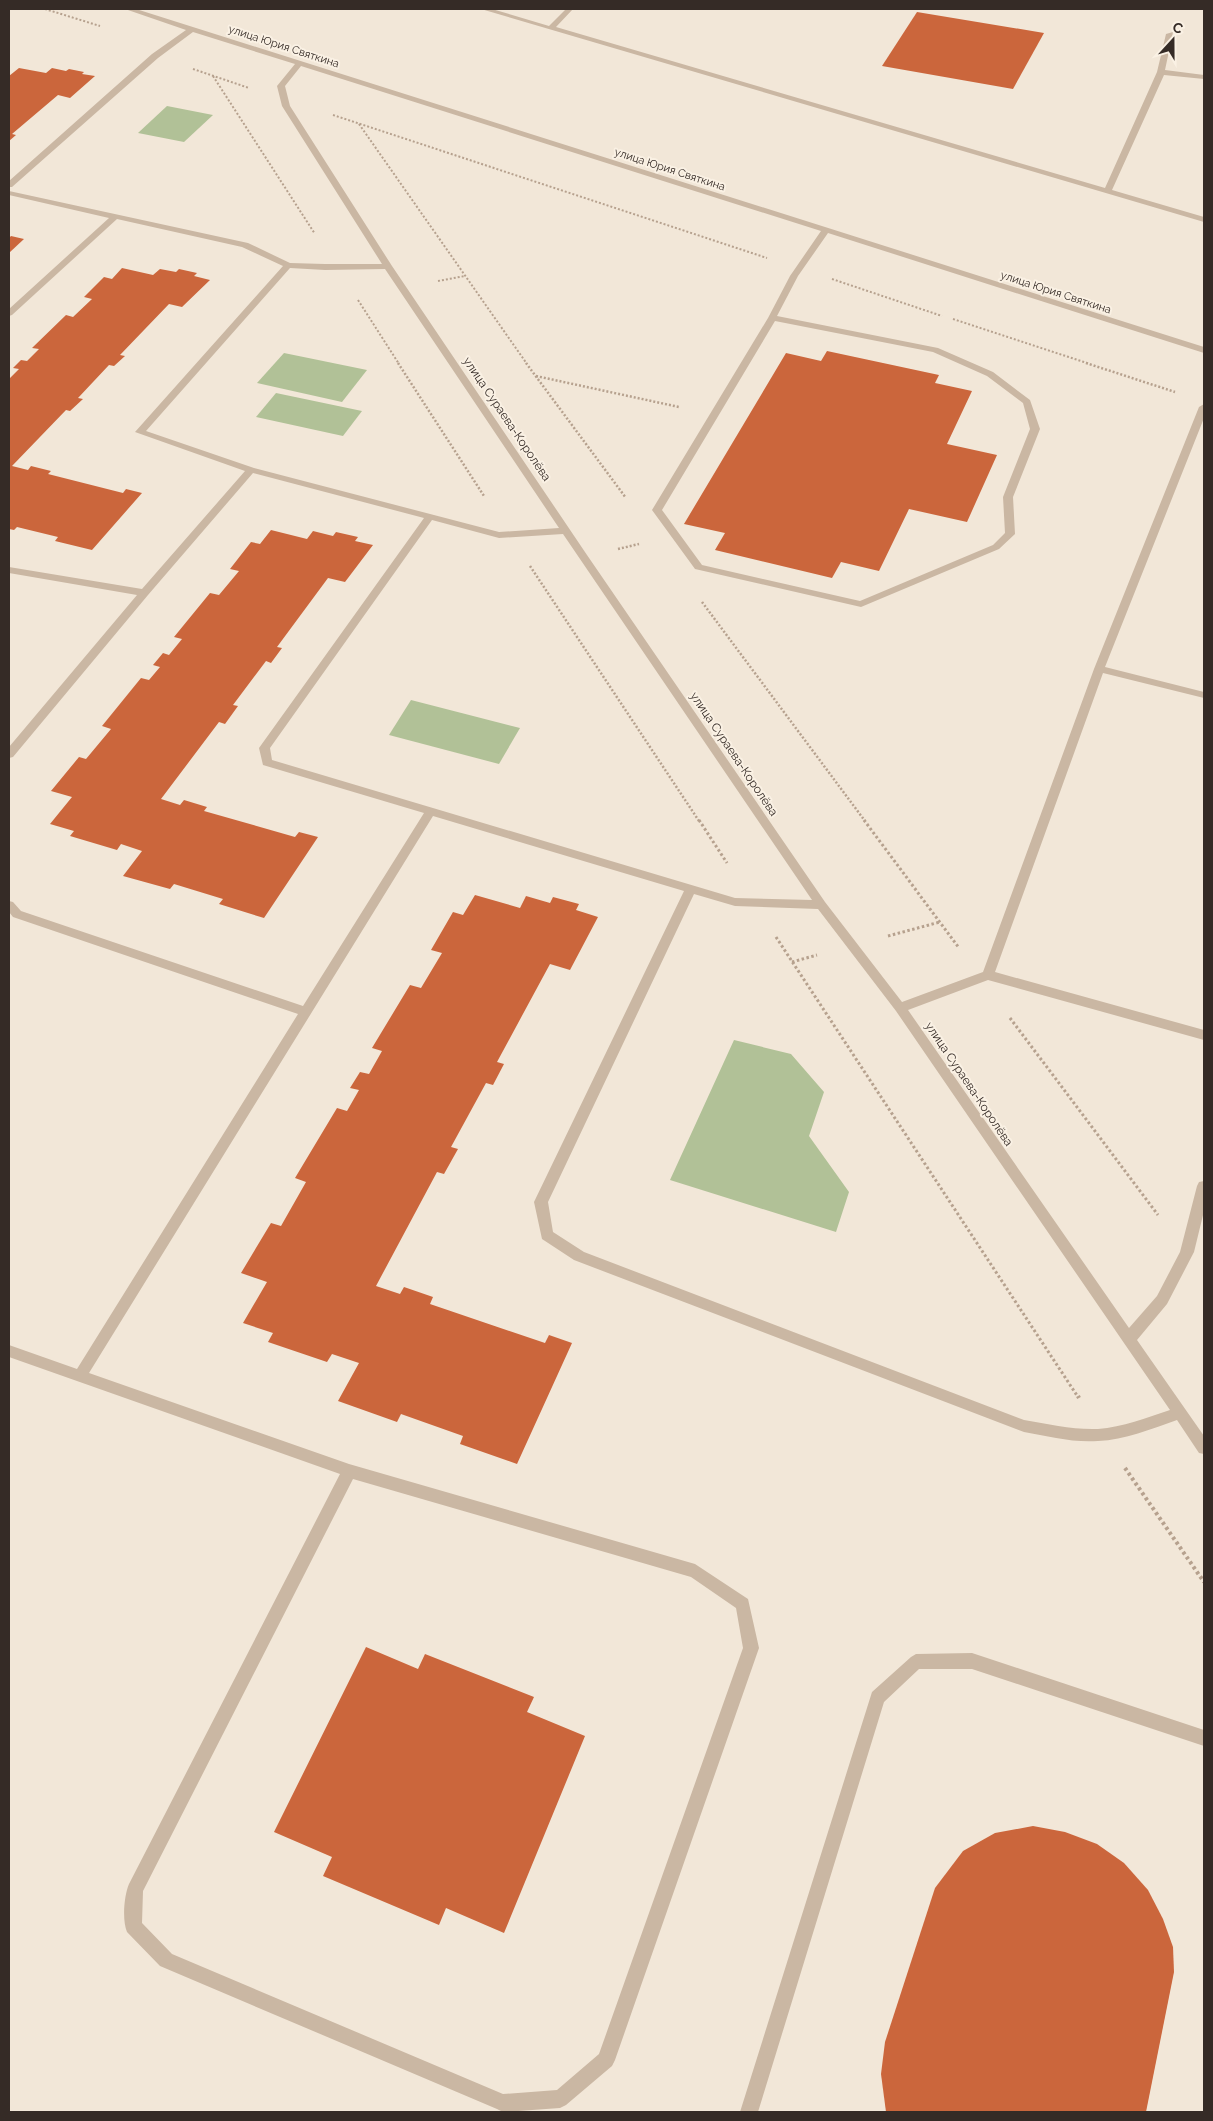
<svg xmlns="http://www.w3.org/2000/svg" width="1213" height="2121" font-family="Raleway,sans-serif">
<rect width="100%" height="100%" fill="#f2e7d8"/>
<g fill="#b1c197">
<path d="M167,106L213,115L184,142L138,133Z"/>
<path d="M284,353L367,370L342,402L257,383Z"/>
<path d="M276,393L362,411L343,436L256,417Z"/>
<path d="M411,700L520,728L499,764L389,735Z"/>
<path d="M734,1040L791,1054L824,1092L809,1136L849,1192L836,1232L670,1180Z"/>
</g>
<g fill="#cb663c">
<path d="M917,12L1044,33L1013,89L882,66Z"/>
<path d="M19,68L46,73L52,68L66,71L69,69L84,72L82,74L95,76L70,98L58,95L12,134L16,135L9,141V76Z"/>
<path d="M11,236L24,239L9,253V238Z"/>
<path d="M122,268L153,275L160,269L176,272L179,269L197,273L194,276L210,280L182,307L169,304L120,355L125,356L114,366L109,365L78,398L83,399L70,411L66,410L12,466L28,470L31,466L51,471L48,474L123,493L126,489L142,493L92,550L55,541L58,537L17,527L14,530L9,529V379L19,369L13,368L21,360L27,361L39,349L32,348L66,315L73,317L92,299L84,297L104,277L112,279Z"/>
<path d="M827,351L939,375L935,383L972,391L947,444L997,455L967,522L909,509L879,571L841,562L832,578L715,550L725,533L684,524L786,353L821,361Z"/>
<path d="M271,530L307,539L313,531L333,536L336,532L358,537L355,541L373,545L345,582L328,578L277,647L282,648L271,663L266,661L233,705L238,706L225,724L219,722L161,799L180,805L184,800L207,807L204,811L295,837L299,832L318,837L264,918L219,904L223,899L174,884L170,889L123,876L142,851L121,844L117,850L70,836L74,831L50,824L72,797L51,791L79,757L86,759L111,729L102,726L141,678L149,680L160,667L153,665L163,653L169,655L182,639L174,637L210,593L219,595L239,571L230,569L251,542L260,544Z"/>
<path d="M475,895L520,908L526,896L550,903L553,897L579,904L576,910L598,917L570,970L550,964L497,1062L504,1064L493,1085L486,1083L451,1147L458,1149L444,1174L437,1172L376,1286L400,1294L404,1287L433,1297L430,1304L545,1343L549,1335L572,1343L517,1464L460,1444L463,1436L401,1414L397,1422L338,1401L359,1363L332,1354L327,1362L268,1342L273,1333L243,1323L267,1282L241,1273L271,1223L281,1226L306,1182L295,1178L337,1108L347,1111L359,1090L350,1088L360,1072L369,1074L382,1051L372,1048L410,985L421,988L442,953L431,950L453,912L463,915Z"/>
<path d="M366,1647L418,1669L425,1654L534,1697L527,1712L585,1736L504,1933L446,1908L439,1925L323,1876L332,1857L274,1832Z"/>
<path d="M1033,1826L1065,1832L1097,1844L1124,1863L1148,1890L1163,1919L1173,1947L1174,1972L1146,2112H886L881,2074L885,2042L935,1888L963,1851L995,1833Z"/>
</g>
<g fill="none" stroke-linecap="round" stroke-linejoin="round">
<g stroke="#b6a18e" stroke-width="2" stroke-dasharray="2 2" stroke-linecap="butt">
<path d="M45,9L100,26"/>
<path d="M193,69L249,88"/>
<path d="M213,76L315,234"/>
<path d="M333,115L767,258"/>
<path d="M359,124L527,364"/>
<path d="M832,279L942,316"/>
<path d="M438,281L465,276"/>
<path d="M358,300L399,364"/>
<path d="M953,319L1090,364"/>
</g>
<g stroke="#b6a18e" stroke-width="2.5" stroke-dasharray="2 2" stroke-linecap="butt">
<path d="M398,363L484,496"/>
<path d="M526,363L626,498"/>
<path d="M1086,363L1175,392"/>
<path d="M536,376L679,407"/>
<path d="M618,549L639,544"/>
<path d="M530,566L699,821"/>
<path d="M702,602L865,821"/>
</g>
<g stroke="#b6a18e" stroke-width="3" stroke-dasharray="2.5 2.5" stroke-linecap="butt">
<path d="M699,820L727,863"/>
<path d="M864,820L959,948"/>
<path d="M888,936L940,922"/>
<path d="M776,937L1078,1397"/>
<path d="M792,962L817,955"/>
<path d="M1010,1018L1158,1215"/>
</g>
<g stroke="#b6a18e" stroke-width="4" stroke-dasharray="3 3" stroke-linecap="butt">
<path d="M1078,1396L1079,1398"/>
<path d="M1125,1468L1204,1582"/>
</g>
<g fill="#cab7a3" fill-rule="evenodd">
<path d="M125,9H136L1204,347V353L828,233L798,276L777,316L938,348L993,372L1030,400L1040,429L1013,497L1015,534L999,549L861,607L695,569L652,510L768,318L790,276L821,231L301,66L285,86L290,106L392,266L587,555L825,902L902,1002L983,972L1094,669L1199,407L1204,404V418L1105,667L1204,692V698L1103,673L995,972L1204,1030V1040L988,980L908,1010L1129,1328L1157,1296L1180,1252L1197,1186L1199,1182L1204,1181V1211L1194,1252L1167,1304L1137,1340L1204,1436V1454L1199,1453L1177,1420C1151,1429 1125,1440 1098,1441C1073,1443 1048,1436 1024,1432L574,1260L542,1239L534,1202L684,891L433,816L89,1373L349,1464L695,1564L748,1599L759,1648L615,2060L612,2066L566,2105L560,2108L503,2112L497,2109L160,1966L127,1932C122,1920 124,1896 129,1884L340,1474L9,1357V1345L77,1369L298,1014L13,917L9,912V901L13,902L21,911L303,1006L424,813L263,765L259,748L424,518L253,473L148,595L13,757L9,758V747L137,595L9,573V567L142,589L245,471L135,432L283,266L242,247L117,219L12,315L9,316V309L109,218L9,195V191L248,243L290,263L325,264H382L282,106L277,86L295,64L193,32L158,58L12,187H9V181L152,54L186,30ZM290,268L325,270L385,269L559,528L499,532L254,468L146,431ZM775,321L933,352L987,376L1023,403L1030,429L1003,497L1005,533L993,545L860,601L702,565L662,510ZM432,520L499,538L563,534L812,900L735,898L272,760L270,748ZM694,894L735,906L818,909L896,1011L1170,1410C1146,1418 1123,1427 1098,1429C1073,1430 1049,1424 1024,1420L584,1252L553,1232L548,1202ZM353,1479L691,1577L736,1608L743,1648L599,2054L557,2090L503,2094L172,1954L142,1923L143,1891Z"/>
<path d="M481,9H492L549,26L566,9H573L556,27L1105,188L1157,72L1166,34L1173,32L1165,70L1204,75V79L1164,75L1112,190L1204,217V222Z"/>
<path d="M972,1653L1204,1730V1746L972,1669H919L884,1702L758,2112H740L872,1692L911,1657L916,1654Z"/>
</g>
</g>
<g text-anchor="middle" stroke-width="4" stroke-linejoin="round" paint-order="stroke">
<g font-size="11" fill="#352b26" stroke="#faf1e4">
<text transform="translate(284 46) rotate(18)" y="4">улица Юрия Святкина</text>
<text transform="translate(670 169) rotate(18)" y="4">улица Юрия Святкина</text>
<text transform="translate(1056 292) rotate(18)" y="4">улица Юрия Святкина</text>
</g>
<g font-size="12" fill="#352b26" stroke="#faf1e4">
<text transform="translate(507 419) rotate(56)" y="4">улица Сураева-Королёва</text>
<text transform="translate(734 754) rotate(56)" y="4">улица Сураева-Королёва</text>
<text transform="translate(969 1084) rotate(56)" y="4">улица Сураева-Королёва</text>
</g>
</g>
<rect width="1213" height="2121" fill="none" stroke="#352b26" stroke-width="20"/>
<g transform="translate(1173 40) rotate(21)" stroke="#faf1e4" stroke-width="4" paint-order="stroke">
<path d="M0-4L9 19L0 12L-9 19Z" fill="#352b26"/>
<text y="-8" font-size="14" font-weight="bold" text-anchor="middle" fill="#352b26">С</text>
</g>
</svg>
